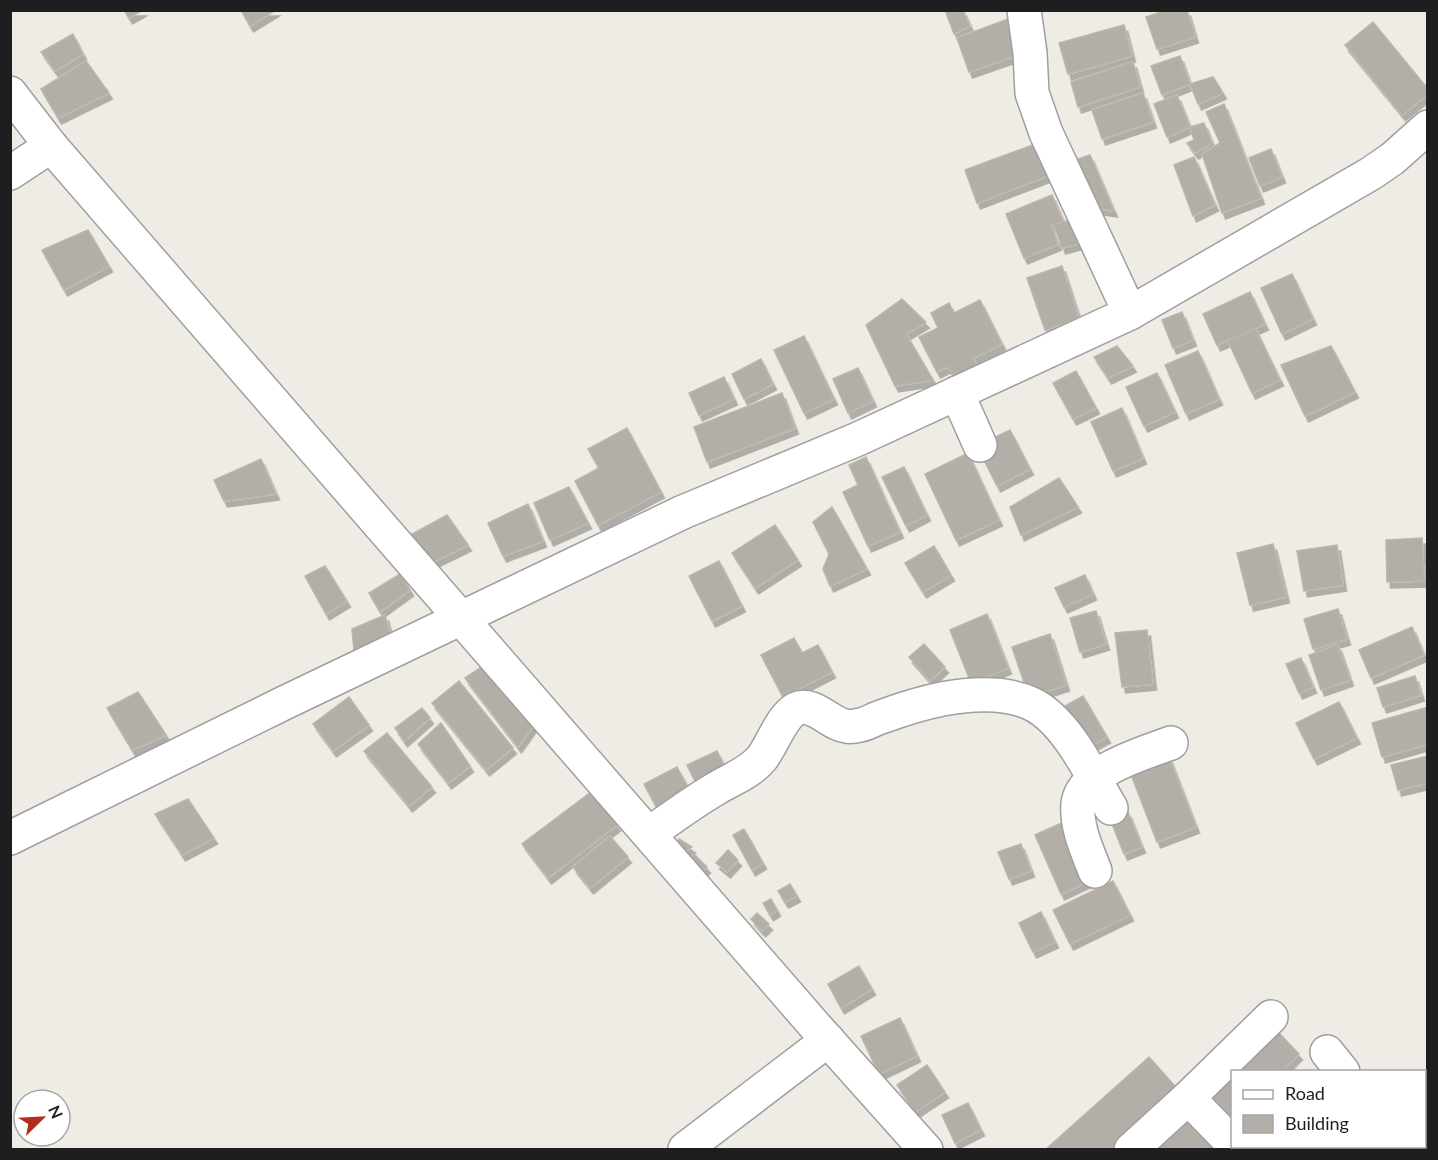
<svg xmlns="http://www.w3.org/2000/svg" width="1438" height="1160" font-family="Lato,sans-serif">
<defs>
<filter id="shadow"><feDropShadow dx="3.5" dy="6" stdDeviation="0" flood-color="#0004"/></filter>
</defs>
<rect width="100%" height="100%" fill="#eeece5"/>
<g fill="#b3aea8" stroke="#bdb5a9" stroke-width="1.5" filter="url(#shadow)">
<path d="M124,10H143L129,18Z"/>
<path d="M241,10H276L250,26Z"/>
<path d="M945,10H963L970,26L954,34Z"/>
<path d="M1167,10H1187L1195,37L1157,49L1146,17Z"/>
<path d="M1008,19L1021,54L969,72L957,38Z"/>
<path d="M1373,22L1428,89V94L1402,115L1345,45Z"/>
<path d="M1124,25L1132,56L1068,74L1059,43Z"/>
<path d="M73,34L83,54L55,71L41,52Z"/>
<path d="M1180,56L1190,84L1162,95L1151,66Z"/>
<path d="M86,61L109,93L58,118L41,89Z"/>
<path d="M1133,62L1140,87L1078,107L1071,82Z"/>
<path d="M1213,77L1223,93L1198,104L1190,84Z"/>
<path d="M1143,93L1153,122L1102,139L1092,110Z"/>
<path d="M1177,95L1190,127L1167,137L1154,104Z"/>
<path d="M1224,104L1261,198L1222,213L1202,154L1220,143L1206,112Z"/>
<path d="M1204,123L1212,143L1195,153L1187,143L1194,140L1190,127Z"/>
<path d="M1038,143L1050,175L977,203L965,170Z"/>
<path d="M1271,149L1282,177L1260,186L1249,158Z"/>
<path d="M1090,155L1114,211L1101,209L1088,212L1066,163Z"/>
<path d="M1194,157L1215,205L1193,216L1174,165Z"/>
<path d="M1052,195L1063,221L1051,226L1058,244L1024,258L1006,214Z"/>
<path d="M1075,219L1085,242L1062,248L1054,224Z"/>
<path d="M88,230L109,266L64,290L42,250Z"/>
<path d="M1062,266L1079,318L1045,330L1027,278Z"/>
<path d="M1292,274L1313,319L1282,334L1261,288Z"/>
<path d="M1250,292L1265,324L1217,345L1203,314Z"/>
<path d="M902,299L926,322L906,334L933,380L895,386L866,325Z"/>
<path d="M980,300L1002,344L973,358L977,366L956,376L947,367L937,372L919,337L938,328L931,313L949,303L954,313Z"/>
<path d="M1182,312L1193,340L1173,348L1162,320Z"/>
<path d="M1255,328L1280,380L1252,393L1228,341Z"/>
<path d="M804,336L834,399L804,413L774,350Z"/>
<path d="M1117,346L1133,366L1108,378L1094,357Z"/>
<path d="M1331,346L1355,392L1305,416L1281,365Z"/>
<path d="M1198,351L1219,399L1186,414L1165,365Z"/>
<path d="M761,359L773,384L744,399L732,374Z"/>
<path d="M858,368L873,401L848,413L833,379Z"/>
<path d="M1076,371L1096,408L1073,419L1053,383Z"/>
<path d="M1157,373L1175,412L1144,426L1126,387Z"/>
<path d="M724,377L734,399L699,415L689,393Z"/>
<path d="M782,393L795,428L707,462L694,427Z"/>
<path d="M1122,408L1143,458L1113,471L1091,422Z"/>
<path d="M627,428L661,492L598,525L575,481L599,468L588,449Z"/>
<path d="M1010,430L1030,469L997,486L977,446Z"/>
<path d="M968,453L999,520L956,540L925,474Z"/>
<path d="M866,457L900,532L868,546L843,492L858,485L849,465Z"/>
<path d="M261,459L276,494L224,501L214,480Z"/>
<path d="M904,467L927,515L906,526L882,477Z"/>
<path d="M1059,478L1078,507L1021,535L1010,507Z"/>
<path d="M569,487L588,523L550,540L534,503Z"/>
<path d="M528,504L543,541L503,556L488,523Z"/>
<path d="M832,507L867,569L830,586L823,569L829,554L813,522Z"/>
<path d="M447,515L468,545L419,569L403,539Z"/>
<path d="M775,525L798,560L755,588L732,553Z"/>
<path d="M1422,538L1424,581L1387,582L1386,540Z"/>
<path d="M1273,544L1286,597L1250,605L1237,553Z"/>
<path d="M1337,545L1343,585L1304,591L1297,551Z"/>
<path d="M934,546L951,575L923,592L905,563Z"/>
<path d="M719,561L742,606L712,621L689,576Z"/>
<path d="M325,566L347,601L326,614L305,576Z"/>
<path d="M400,574L410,590L380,612L369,593Z"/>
<path d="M1085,575L1093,594L1064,607L1055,588Z"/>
<path d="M1338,609L1347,639L1313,649L1304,619Z"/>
<path d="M1096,611L1106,644L1080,652L1070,618Z"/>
<path d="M987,614L1008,668L971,683L950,630Z"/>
<path d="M385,615L391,636L354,651L352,629Z"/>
<path d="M1412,627L1424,655L1371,678L1359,650Z"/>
<path d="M1147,630L1153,684L1122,687L1115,633Z"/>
<path d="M1050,634L1066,685L1029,697L1012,647Z"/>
<path d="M794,638L802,653L818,645L832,672L783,697L761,655Z"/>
<path d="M924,644L945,667L930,681L909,657Z"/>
<path d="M1338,645L1350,680L1321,690L1309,655Z"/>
<path d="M1301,658L1313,687L1299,693L1286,664Z"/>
<path d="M486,664L535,723L518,747L465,678Z"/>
<path d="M1415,676L1421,695L1383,707L1377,688Z"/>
<path d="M459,681L513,748L486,770L432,703Z"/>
<path d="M138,692L166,735L132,750L107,708Z"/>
<path d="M1083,696L1107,737L1080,752L1056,711Z"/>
<path d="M349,697L369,725L333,751L313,724Z"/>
<path d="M1339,702L1357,738L1314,759L1296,723Z"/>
<path d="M1428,707V744L1382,757L1372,723Z"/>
<path d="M422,708L430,718L404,741L395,728Z"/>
<path d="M441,723L470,766L448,783L418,744Z"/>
<path d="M387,733L432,787L409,806L364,751Z"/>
<path d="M717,751L728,774L699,789L687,765Z"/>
<path d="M1428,756V783L1398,790L1391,765Z"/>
<path d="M1169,757L1196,827L1157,842L1130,772Z"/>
<path d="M677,767L693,797L660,814L644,784Z"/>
<path d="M591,792L617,825L548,878L522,844Z"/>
<path d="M188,799L214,838L182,855L155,814Z"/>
<path d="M1128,812L1142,847L1124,854L1110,819Z"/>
<path d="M1068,820L1095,878L1061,894L1035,835Z"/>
<path d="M744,829L763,863L752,870L733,835Z"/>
<path d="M610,836L628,857L590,888L573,867Z"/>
<path d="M679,839L692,847L680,854L675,847Z"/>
<path d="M1021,844L1031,871L1009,879L998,852Z"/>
<path d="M728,850L738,860L727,872L716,863Z"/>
<path d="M694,854L707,867L699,875L686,863Z"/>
<path d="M1113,881L1130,915L1070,944L1053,910Z"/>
<path d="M790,884L797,896L785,902L778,891Z"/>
<path d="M771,899L777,910L770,915L763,903Z"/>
<path d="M1041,912L1055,942L1033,952L1019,923Z"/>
<path d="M757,913L769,924L762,931L751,919Z"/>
<path d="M859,966L872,989L841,1008L828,984Z"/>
<path d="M900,1018L917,1056L879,1074L861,1036Z"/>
<path d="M1278,1032L1299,1054L1281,1072H1236Z"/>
<path d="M1149,1057L1183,1095L1122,1150H1045Z"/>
<path d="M927,1065L945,1092L915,1112L897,1085Z"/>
<path d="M1232,1075V1119L1211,1096Z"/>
<path d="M968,1103L981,1130L955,1143L942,1115Z"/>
<path d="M1197,1111L1231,1150H1155Z"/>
<path d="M1258,1146H1307L1310,1150H1261Z"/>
</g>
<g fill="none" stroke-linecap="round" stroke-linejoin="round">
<g stroke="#9f9f9f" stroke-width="36">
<g id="minor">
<path d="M1024,10L1030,53L1032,93L1046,133L1130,313"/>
<path d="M10,93L51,146L260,387L816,1027L926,1150"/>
<path d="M10,173L51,146"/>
<path d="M957,393L980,445"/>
<path d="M649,834C671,818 693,802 717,788C732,779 751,772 762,758C772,745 782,716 796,709C813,701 830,724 846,726C850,727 856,726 860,725C867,724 874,719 881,717C900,710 922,703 942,699C970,694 1005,691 1032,704C1067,721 1092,776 1111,808"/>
<path d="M10,838L284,703L683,512L858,439L1130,313L1370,174L1392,159L1428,127"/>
<path d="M1095,871C1087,850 1076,827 1078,804C1081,771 1144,753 1171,743"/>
<path d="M1327,1052L1343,1072"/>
<path d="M1188,1098L1232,1143"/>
<path d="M1404,1146L1407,1150"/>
<path d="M685,1149L828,1040"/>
<path d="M1131,1150L1188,1098L1271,1017"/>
</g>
</g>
<use href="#minor" stroke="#fff" stroke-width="33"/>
</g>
<rect width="1438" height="1160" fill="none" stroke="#1e1e1e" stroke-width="24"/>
<rect x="1231" y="1070" width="195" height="78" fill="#ffffff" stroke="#a5a5a5" stroke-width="1.5"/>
<rect x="1243" y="1090" width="30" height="9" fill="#ffffff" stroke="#a5a5a5" stroke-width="1.5"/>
<text x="1285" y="1100" font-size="18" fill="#1e1e1e">Road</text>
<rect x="1243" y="1115" width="30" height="18" fill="#b3aea8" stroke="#a5a5a5" stroke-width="1.5"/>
<text x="1285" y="1130" font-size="18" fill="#1e1e1e">Building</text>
<g transform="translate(42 1118) rotate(66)"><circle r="28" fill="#ffffff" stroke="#a5a5a5" stroke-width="1.5"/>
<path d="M0-4.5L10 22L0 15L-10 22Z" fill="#b32c19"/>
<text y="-9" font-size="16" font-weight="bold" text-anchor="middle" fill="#1e1e1e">N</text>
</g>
</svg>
